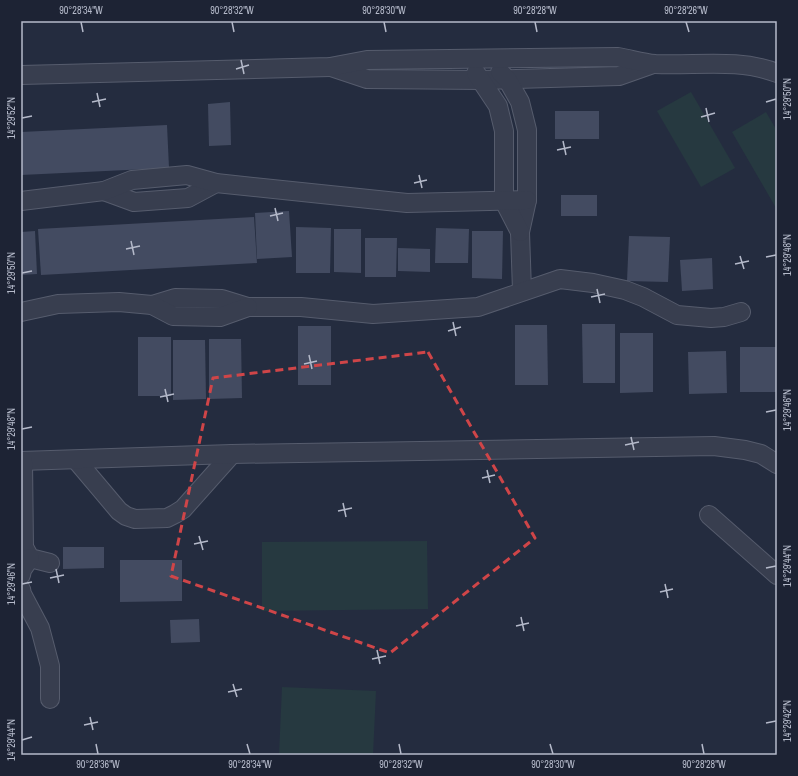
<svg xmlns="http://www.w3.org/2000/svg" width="798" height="776" font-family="'Archivo Narrow',sans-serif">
<rect width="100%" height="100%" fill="#242c3f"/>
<g fill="#263940">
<path d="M691,92L735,168L701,187L657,111Z"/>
<path d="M766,112L777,131V208H776L732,132Z"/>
<path d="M427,541L428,609L262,611V542Z"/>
<path d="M282,687L376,691L373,755H279Z"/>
</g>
<g fill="#434b61">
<path d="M230,102L231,145L209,146L208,104Z"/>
<rect x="555" y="111" width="44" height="28"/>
<path d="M167,125L169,168L21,175V132Z"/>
<rect x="561" y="195" width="36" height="21"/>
<path d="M289,211L292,257L257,259L255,213Z"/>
<path d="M254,217L257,263L41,275L38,229Z"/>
<path d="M296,227L331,228L330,273H296Z"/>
<path d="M436,228L469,229L468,263H435Z"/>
<path d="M334,229H361V273L334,272Z"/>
<path d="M35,231L37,274L21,275V232Z"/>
<path d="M472,231H503L502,279L472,278Z"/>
<path d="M629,236L670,237L668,282L627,281Z"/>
<path d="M365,238H397L396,277H365Z"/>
<path d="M398,248L430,249V272L398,271Z"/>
<path d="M712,258L713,289L682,291L680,260Z"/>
<path d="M582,324H615V383H583Z"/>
<path d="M515,325H547L548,385H515Z"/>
<rect x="298" y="326" width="33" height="59"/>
<path d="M620,333H653V392L620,393Z"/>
<rect x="138" y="337" width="33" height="59"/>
<path d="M209,339H241L242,398L209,399Z"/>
<path d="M173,340H205L206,399L173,400Z"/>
<path d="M740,347H776L777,392H740Z"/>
<path d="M726,351L727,393L689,394L688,352Z"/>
<path d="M63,547H104V568L63,569Z"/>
<path d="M120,560H182V601L120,602Z"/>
<path d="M199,619L200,642L171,643L170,620Z"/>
</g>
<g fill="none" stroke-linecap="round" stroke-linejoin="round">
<g stroke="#565c6d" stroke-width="20">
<g id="minor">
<path d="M331,67L367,79L482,80L619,76L653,64"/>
<path d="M500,72L507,79L520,102L527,130V200L520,232L522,291"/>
<path d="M476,73L498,106L504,131V201L520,232"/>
<path d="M21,75L330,67L367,60L618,57C630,59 643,63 655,64C696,66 738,58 777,73"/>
<path d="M104,191L134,202L188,198L216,183"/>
<path d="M21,201L104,191L132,180L187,175L216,183L407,203L527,200"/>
<path d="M152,305L175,298L222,299L248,307H301L373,314L478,307L560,279L593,283L625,290L643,297L677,315L711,318L724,317L741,312"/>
<path d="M21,312L58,304L119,302L152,305L173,316L220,317L248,307"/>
<path d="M76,460L119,511L126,516L135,519L167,518L175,514L183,509L232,454"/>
<path d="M21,461L232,454L714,446L745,450L761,454L777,464"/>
<path d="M23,461L24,547L30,558L50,563"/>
<path d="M709,515L777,575"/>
<path d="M21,575L22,570L30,558"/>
<path d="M21,589L22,594L40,628L50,666V699"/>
</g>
</g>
<use href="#minor" stroke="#383e4f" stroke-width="18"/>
</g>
<path fill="none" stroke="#cf4548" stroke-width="3" stroke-dasharray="8 5" stroke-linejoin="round" d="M428,352L535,538L390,653L171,576L213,378Z"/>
<path fill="none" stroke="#b5baca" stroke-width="1.5" d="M81,22L83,32M232,22L234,32M384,22L386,32M535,22L537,32M686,22L689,32M241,60L244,74M236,69L249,65M97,93L100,107M92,102L106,99M766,102L776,99M706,108L709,122M701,117L715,113M22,118L32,116M563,141L566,155M557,150L571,147M419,175L422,188M414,183L427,180M275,208L278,221M270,216L283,213M131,241L134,255M126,249L140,246M740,256L744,269M766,257L776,255M735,264L749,261M22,273L32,271M597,289L600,303M591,297L605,294M453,322L456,336M448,331L461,327M309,355L312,369M304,364L317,361M165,389L168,402M160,397L174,394M766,412L776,410M22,429L32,427M631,437L634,450M625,445L639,442M487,470L490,483M482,478L495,475M343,503L346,517M338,511L352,508M199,536L203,550M194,544L208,541M766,568L776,566M56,569L59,583M50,578L64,575M22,584L32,582M665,584L668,598M660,592L673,589M521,617L524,631M516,626L529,623M377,650L380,664M372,659L386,656M233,684L237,697M228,692L242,689M90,717L93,730M766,723L776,721M84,725L98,722M22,740L32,737M96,744L98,754M247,744L250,754M399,744L401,754M550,744L553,754M702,744L704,754"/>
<rect width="798" height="776" fill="none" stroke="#1d2334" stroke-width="44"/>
<rect x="22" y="22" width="754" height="732" fill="none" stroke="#b5baca" stroke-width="1.5"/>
<g font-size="10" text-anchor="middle" fill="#b5baca">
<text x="81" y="14">90°28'34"W</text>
<text x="232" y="14">90°28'32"W</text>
<text x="384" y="14">90°28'30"W</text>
<text x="535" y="14">90°28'28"W</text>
<text x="686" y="14">90°28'26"W</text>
<text transform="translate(787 99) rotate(-90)" y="4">14°29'50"N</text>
<text transform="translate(11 118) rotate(-90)" y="4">14°29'52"N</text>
<text transform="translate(787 255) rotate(-90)" y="4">14°29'48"N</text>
<text transform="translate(11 273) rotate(-90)" y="4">14°29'50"N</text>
<text transform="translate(787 410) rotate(-90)" y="4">14°29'46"N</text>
<text transform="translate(11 429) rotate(-90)" y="4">14°29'48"N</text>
<text transform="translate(787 566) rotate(-90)" y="4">14°29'44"N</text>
<text transform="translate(11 584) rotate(-90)" y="4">14°29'46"N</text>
<text transform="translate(787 721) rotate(-90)" y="4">14°29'42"N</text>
<text transform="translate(11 740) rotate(-90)" y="4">14°29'44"N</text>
<text x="98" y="768">90°28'36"W</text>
<text x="250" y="768">90°28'34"W</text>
<text x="401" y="768">90°28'32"W</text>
<text x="553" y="768">90°28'30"W</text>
<text x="704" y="768">90°28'28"W</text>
</g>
</svg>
